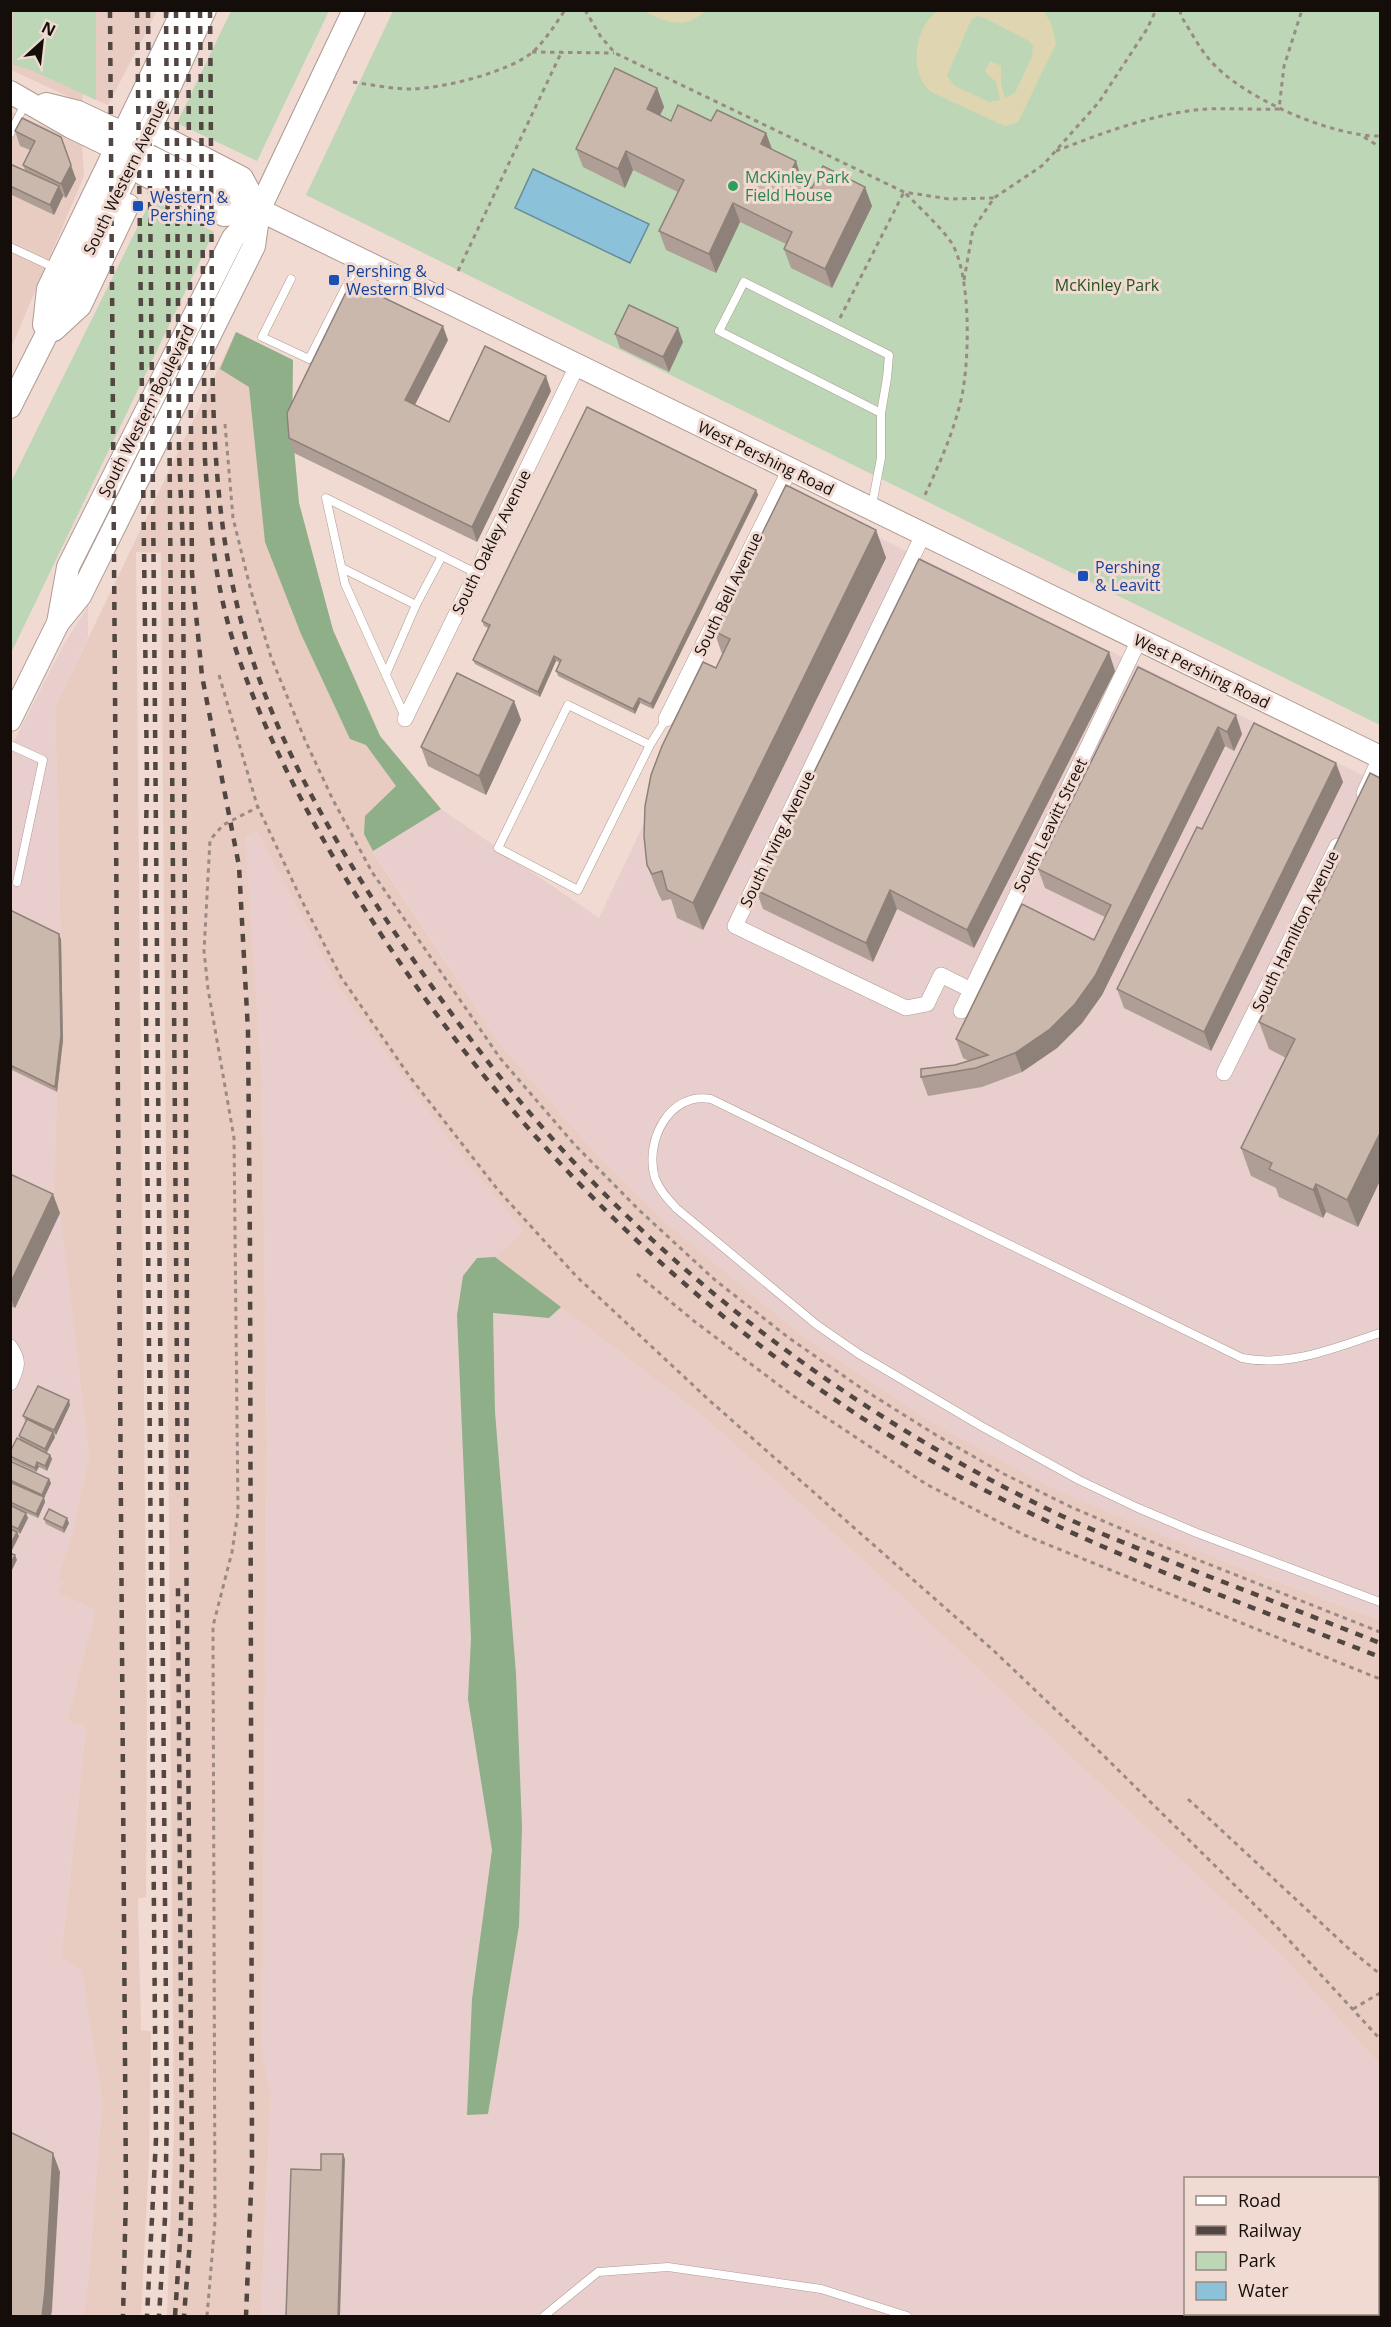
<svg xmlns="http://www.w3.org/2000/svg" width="1391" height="2327" font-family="'Open Sans',sans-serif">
<rect width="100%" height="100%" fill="#f0dad2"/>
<g fill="#e9ccc1">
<path d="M11,11H157L108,105L83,94L82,103L11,70Z"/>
<path d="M10,111L82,144L84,176L11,348Z"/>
<path d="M236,332L293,360L292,427L299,503L333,630L380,736L441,809L373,852L499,1043L603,1161L673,1229L1220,1560L1380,1620V2065L1280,1954L856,1554L698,1412L495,1257L522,1230L447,1138L339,988L257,832L246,836L262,1082L267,1445L262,2053L271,2092L261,2316H167L174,2130L161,553L136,552L147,1726L146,1897L138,1899L141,2030L151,2031L149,2159L141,2316H83L88,2283L102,2100L61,1958L86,1727L67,1721L95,1610L58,1593V1578L72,1533L89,1456L60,1214L53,1210L57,1092L63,1037L55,707Z"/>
</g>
<g fill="#e9cece" fill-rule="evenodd">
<path d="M799,498L1380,784V1620L1220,1560L1049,1487L929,1421L797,1332L673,1229L603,1161L499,1043L373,851L441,809L599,918Z"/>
<path d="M88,606V637L55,707L63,1040L57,1092L53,1210L60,1213L89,1456L72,1533L58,1578L64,1582L58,1593L96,1610L67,1721L86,1726L61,1958L82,1970L102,2100L88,2283L83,2316H10V749L63,646Z"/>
<path d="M258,832L339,988L447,1138L523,1231L496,1257L698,1412L856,1554L1280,1954L1380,2065V2316H261L271,2093L262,2053L267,1445L262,1082L245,836ZM1186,2178H1378V2314H1186Z"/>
</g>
<g fill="#bcd6b6">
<path d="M13,11H96V100L31,70L13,65Z"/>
<path d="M231,11H329L257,161L177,123Z"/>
<path d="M393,11H1380V725L306,195Z"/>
<path d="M151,200L214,232L11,653V482Z"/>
</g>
<g fill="#8eaf87">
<path d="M236,332L293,360L292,427L299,503L333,630L380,736L441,809L373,851L364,834L365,816L396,786L366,745L350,739L301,634L265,542L249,387L220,369Z"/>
<path d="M495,1257L561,1307L549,1318L493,1313L495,1412L516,1674L522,1827L519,1926L488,2114L467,2115L472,1999L492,1850L468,1699L471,1638L457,1315L463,1276L477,1258Z"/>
</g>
<g fill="#dfd6b1" fill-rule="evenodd">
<path d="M643,11L705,10V11C683,31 667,22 643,11Z"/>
<path d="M937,11L1043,10L1052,25L1056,44L1018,122L1005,126L931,92C908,72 914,29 937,11ZM977,16L985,18L1029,41L1033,46L1032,56L1015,93L1005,98L1001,84V66L990,61L985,72L996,82L1000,100L989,102L955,86L947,76L971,20Z"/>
</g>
<path fill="#8bc2d9" stroke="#678c9b" stroke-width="1.5" d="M533,169L649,224L630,263L515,208Z"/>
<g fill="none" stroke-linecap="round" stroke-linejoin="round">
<g stroke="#ae9a92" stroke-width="9">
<g id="lane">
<path d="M10,134L25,104"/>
<path d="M10,247L55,268"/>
<path d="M291,279L262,337L309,359L359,261"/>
<path d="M872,505L881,458V413L719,331L744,282L889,355L887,378L881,413"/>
<path d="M342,568L416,605"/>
<path d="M386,674L416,605L442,556"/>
<path d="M405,717L345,584L326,498L476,573"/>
<path d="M10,745L43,760L17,882"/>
<path d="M650,745L568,705L498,848L578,890L650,745L666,719"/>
<path d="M1380,1333C1336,1347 1289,1368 1242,1358L711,1099C669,1091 644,1142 655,1178C659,1190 668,1199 676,1208L817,1325L859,1354L981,1426L1079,1480L1138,1508L1197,1533L1380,1602"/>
<path d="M544,2316L598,2272L668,2267L821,2289L907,2316"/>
</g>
</g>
<g stroke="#ae9a92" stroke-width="16">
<g id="street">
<path d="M923,535L735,926L906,1008L927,1004L941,975L971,990"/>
<path d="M405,719L577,366"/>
<path d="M666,719L790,469"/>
<path d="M1364,793L1380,758"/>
<path d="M961,1011L1139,640"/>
<path d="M1224,1073L1337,846"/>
<path d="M10,1347C20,1361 17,1368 10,1383"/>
</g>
</g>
<g stroke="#ae9a92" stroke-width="24">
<g id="secondary">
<path d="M10,92L71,127L135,158L151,157L1380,757"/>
<path d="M46,104L78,112L135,139"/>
<path d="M161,136L242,178L259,210"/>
<path d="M143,174L224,215L259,210"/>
<path d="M44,325L48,289L183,10"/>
<path d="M54,330L80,306L128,205"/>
<path d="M10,407L154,121L205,10"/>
<path d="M58,623L68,567L233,238L259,210L354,10"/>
<path d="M10,720L58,623L80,596L254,246L259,210"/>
</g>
</g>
<g stroke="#9a8a84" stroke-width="3" stroke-dasharray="4.5 4.5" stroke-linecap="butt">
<path d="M585,10L601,37L615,53L904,192L949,199L994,198"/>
<path d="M1180,10L1181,16C1190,30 1198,46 1209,59C1240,97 1332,137 1380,136"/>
<path d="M532,52L614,53"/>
<path d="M353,82C372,85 393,89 412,89C444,88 510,72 534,51C546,39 555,25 565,10"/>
<path d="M1364,137L1380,147"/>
<path d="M1056,151C1100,134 1147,116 1195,110C1222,107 1251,110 1279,109L1284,66L1302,10"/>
<path d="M458,271L562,51"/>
<path d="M964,280L973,229L994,198L1043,165L1099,102L1147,29L1156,10"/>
<path d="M840,318L904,192C920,208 938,224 951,242C972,274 970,367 960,404C952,436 938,467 924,497"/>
<path d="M225,424L233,518L251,591L271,657L305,740L333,800L372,872L500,1058L574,1144L638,1209L715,1280L789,1338L861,1388L936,1435L1004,1474L1071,1507L1150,1541L1380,1632"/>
<path d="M219,675L257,805L302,901L341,977L410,1077L498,1190L576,1276L710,1401L993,1650L1101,1753L1276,1926L1380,2039"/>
<path d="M637,1274L694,1321L792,1395L926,1484L1024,1535L1380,1679"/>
<path d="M1188,1799L1348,1948L1380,1974"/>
<path d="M1353,2009L1380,1993"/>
<path d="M207,2316L215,2221L213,1626L232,1552L238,1512L234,1138L208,989L204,951L210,840L223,825L258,807"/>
</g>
<use href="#lane" stroke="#fff" stroke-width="8"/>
<use href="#street" stroke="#fff" stroke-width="15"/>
<use href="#secondary" stroke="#fff" stroke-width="22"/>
<g stroke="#514642" stroke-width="4.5" stroke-dasharray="8 8" stroke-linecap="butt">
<path d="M110,10L126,2194L123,2316"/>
<path d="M137,10L147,779L145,892L156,2139L147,2316"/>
<path d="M148,10C156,710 160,1409 167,2108L165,2218L159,2316"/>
<path d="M166,10L178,1498"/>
<path d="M176,10L179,452L183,547L187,1317L186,1524L192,2159L190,2240L184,2316"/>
<path d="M188,10L192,573L202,676L239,866L248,1031L250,1249L252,2166L246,2316"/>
<path d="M200,10L205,460C209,522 215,584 234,644C261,726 301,803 345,877C490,1118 688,1319 932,1461C1073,1543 1229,1598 1380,1657"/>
<path d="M210,10C211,106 211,202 212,298C212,397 213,498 235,596C263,724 334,844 408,952C462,1031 521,1108 587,1176C723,1317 886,1432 1062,1516C1105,1536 1150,1553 1195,1571C1257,1595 1319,1619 1380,1643"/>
<path d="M175,2316L181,2225L182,2157L178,1588"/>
</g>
</g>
<g fill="#af9e95">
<path d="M657,88L664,107L660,115L671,121H711L766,133L772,150L802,180L801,183L812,188L872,206L832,288L791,268L784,249L786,244L740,222L716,273L666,250L659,231L678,192L633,170L625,188L583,167L576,149Z"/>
<path d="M22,118L76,179L66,198L63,196L54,215L10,194V164L25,170L23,165L30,150L20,146L15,131Z"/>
<path d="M615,334L683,342L669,372L620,348Z"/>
<path d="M448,340L415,405L449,422L551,391L477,542L294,453L289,438Z"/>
<path d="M756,490L758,495L653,709L640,703L635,714L558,676L556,671L560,663L556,661L540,697L475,664L473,660L488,628L484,626L482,621Z"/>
<path d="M876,530L886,558L703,930L677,918L671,899L662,901L658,893L647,865L716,668L722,654L714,631Z"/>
<path d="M1138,667L1242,734L1234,751L1225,746L1102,995L1082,1023L1057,1048L1022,1072L982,1087L928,1096L921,1077L969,1061L963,1058L956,1039L1094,940L1105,917L1045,888L1038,869Z"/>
<path d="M1115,671L974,948L897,909L873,962L763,909L756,890Z"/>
<path d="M514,701L521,720L486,795L428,766L421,747Z"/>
<path d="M1370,773L1358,1227L1326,1212L1323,1218L1279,1197L1276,1188L1251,1176L1241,1148L1286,1058L1269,1049L1259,1022L1332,874L1328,861Z"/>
<path d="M1343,782L1211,1051L1124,1008L1117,989L1202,829Z"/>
<path d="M10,910L61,939L63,1040L57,1092L10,1069Z"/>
<path d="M10,1174L60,1213L15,1308L10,1306Z"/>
<path d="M70,1405L56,1435L54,1434L55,1437L47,1453L50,1455L52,1459L47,1471L39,1467L36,1472L11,1460L10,1452L20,1440L19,1436L26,1421L25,1420L23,1416Z"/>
<path d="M10,1461L51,1483L44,1498L45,1502L38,1518L17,1509L28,1518L20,1534L17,1532L19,1536L11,1552Z"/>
<path d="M44,1519L69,1523L64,1533L46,1524Z"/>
</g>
<g fill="#8e8179">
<path d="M657,88L664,107L654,128L647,109Z"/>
<path d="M766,133L773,152L761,144Z"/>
<path d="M61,137L76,179L66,198L61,184Z"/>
<path d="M626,151L633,170L625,188L618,169Z"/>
<path d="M796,161L802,180L796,195L789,176Z"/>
<path d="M59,186L63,196L54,215L50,205Z"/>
<path d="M865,187L872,206L832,288L825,269Z"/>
<path d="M733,203L740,222L716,273L709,254Z"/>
<path d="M443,326L448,340L410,414L405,400Z"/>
<path d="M678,328L683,342L669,372L663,357Z"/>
<path d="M546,376L551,391L477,542L472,527Z"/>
<path d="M756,490L758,495L653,709L651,704Z"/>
<path d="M876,530L886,558L703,930L693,903Z"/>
<path d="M1109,652L1115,671L974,948L967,930Z"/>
<path d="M554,656L556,661L540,697L538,692Z"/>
<path d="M639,698L640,703L635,714L633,709Z"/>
<path d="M514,701L521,720L486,795L479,776Z"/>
<path d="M1236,715L1242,734L1234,751L1227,732Z"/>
<path d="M1218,727L1225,746L1102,995L1082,1023L1057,1048L1022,1072L1015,1053L1050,1029Z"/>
<path d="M1336,763L1343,782L1211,1051L1204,1032Z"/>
<path d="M890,890L897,909L873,962L866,943Z"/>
<path d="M59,934L61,939L63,1040L57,1092L55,1087Z"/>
<path d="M1380,1133V1181L1358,1227L1347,1200Z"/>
<path d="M1316,1184L1326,1212L1323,1218L1313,1190Z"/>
<path d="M53,1194L60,1213L15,1308L10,1296V1284Z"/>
<path d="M69,1400L70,1405L56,1435L54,1430Z"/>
<path d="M53,1432L55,1437L46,1453L45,1449Z"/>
<path d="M50,1455L52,1459L47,1471L45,1466Z"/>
<path d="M37,1462L39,1467L36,1472L35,1468Z"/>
<path d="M49,1479L51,1483L44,1498L45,1502L38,1518L36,1514L43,1498L42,1495Z"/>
<path d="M26,1513L28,1518L20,1534L18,1529Z"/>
<path d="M67,1518L69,1523L64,1533L63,1528Z"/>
<path d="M17,1532L19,1536L11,1552L10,1545Z"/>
<path d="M15,1555L17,1560L10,1574V1565Z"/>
<path d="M53,2153L60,2172L52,2310L51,2316H42Z"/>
<path d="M343,2154L345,2159L340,2316H338Z"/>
</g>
<g fill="#cbb8ad" stroke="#8e8179" stroke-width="1.5">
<path d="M615,68L657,88L647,109L671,121L678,105L711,121L717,110L766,133L761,144L796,161L789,176L812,188L823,166L865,187L825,269L784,249L792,232L733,203L709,254L659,231L684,180L626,151L618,169L576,149Z"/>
<path d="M22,118L61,137L71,165L61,184L23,165L35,141L15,131Z"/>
<path d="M10,164L59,186L50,205L10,186Z"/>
<path d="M351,282L443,326L405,400L449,422L485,346L546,376L472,527L289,438L287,413Z"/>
<path d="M629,305L678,328L663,357L615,334Z"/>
<path d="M587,407L756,490L651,704L639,698L633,709L556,671L561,660L554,656L538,692L473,660L490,625L482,621Z"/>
<path d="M786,485L876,530L693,903L667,890L662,871L652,874L647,865L644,836L645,806L651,775L662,746L703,662L716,668L730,639L714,631Z"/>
<path d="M919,559L1109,652L967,930L890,890L866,943L756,890Z"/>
<path d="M1138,667L1236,715L1227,732L1218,727L1095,976L1075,1004L1050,1029L1015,1053L976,1068L921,1077V1069L955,1065L988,1055L956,1039L1022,904L1094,940L1111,905L1038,869Z"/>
<path d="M457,673L514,701L479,776L421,747Z"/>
<path d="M1254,723L1336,763L1204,1032L1117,989L1197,827L1202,829Z"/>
<path d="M1370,773L1380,778V1133L1347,1200L1316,1184L1313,1190L1269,1169L1272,1163L1241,1148L1295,1039L1259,1022L1337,865L1328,861Z"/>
<path d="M10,910L59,934L61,1035L55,1087L10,1065Z"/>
<path d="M10,1174L53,1194L10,1284Z"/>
<path d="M38,1386L69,1400L54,1430L23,1416Z"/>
<path d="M27,1419L53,1432L45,1449L19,1436Z"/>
<path d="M17,1438L50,1455L45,1466L37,1462L35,1468L10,1456V1452Z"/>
<path d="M10,1461L49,1479L42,1495L10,1480Z"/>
<path d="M10,1482L44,1497L36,1514L10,1502Z"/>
<path d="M10,1505L26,1513L18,1529L10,1525Z"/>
<path d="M49,1509L67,1518L63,1528L44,1519Z"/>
<path d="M10,1529L17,1532L10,1545Z"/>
<path d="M10,1553L15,1555L10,1565Z"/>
<path d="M10,2132L53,2153L45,2291L42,2316H10Z"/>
<path d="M321,2154H343L338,2316H286L291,2169L321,2170Z"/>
</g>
<circle fill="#2e9e5b" stroke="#f0dad2" stroke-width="2" cx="733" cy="186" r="6"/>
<g fill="#1a4fb4" stroke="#f0dad2" stroke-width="2">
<rect x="132" y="200" width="12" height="12" rx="3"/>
<rect x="328" y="274" width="12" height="12" rx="3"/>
<rect x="1077" y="570" width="12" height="12" rx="3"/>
</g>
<g text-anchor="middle" stroke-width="6" stroke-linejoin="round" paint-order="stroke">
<g font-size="16" fill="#140d0a" stroke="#f0dad2">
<text transform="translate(125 177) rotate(-64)" y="6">South Western Avenue</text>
<text transform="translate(146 411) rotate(-63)" y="6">South Western Boulevard</text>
<text transform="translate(766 458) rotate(26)" y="6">West Pershing Road</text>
<text transform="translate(491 542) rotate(-64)" y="6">South Oakley Avenue</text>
<text transform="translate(728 594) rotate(-64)" y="6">South Bell Avenue</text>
<text transform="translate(1202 671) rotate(26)" y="6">West Pershing Road</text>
<text transform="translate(1050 825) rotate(-64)" y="6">South Leavitt Street</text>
<text transform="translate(777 839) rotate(-64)" y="6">South Irving Avenue</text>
<text transform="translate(1295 931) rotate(-64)" y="6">South Hamilton Avenue</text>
</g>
<g font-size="16" fill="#27864d" stroke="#f0dad2" text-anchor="start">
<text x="745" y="183">McKinley Park<tspan x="745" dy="18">Field House</tspan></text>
</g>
<g font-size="16" fill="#164399" stroke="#f0dad2" text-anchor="start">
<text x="150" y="203">Western &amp;<tspan x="150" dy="18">Pershing</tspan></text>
<text x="346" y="277">Pershing &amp;<tspan x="346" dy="18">Western Blvd</tspan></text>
<text x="1095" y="573">Pershing<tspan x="1095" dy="18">&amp; Leavitt</tspan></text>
</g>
<g font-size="16" fill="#26521d" stroke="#f0dad2">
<text x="1107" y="291">McKinley Park</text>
</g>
</g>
<rect width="1391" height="2327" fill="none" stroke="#140d0a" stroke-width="24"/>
<rect x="1184" y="2177" width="195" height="138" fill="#f0dad2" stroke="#988882" stroke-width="1.5"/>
<rect x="1196" y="2196" width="30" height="9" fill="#ffffff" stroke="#988882" stroke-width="1.5"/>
<text x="1238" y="2207" font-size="18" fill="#140d0a">Road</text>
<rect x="1196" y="2226" width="30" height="9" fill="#514642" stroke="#988882" stroke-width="1.5"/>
<text x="1238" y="2237" font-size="18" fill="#140d0a">Railway</text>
<rect x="1196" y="2252" width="30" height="18" fill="#bcd6b6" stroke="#988882" stroke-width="1.5"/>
<text x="1238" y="2267" font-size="18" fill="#140d0a">Park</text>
<rect x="1196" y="2282" width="30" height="18" fill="#8bc2d9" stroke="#988882" stroke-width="1.5"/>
<text x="1238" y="2297" font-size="18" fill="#140d0a">Water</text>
<g transform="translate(42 42) rotate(27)" stroke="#f0dad2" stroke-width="4.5" paint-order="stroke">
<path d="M0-4.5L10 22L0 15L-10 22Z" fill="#140d0a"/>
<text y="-9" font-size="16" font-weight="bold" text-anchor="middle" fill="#140d0a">N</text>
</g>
</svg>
